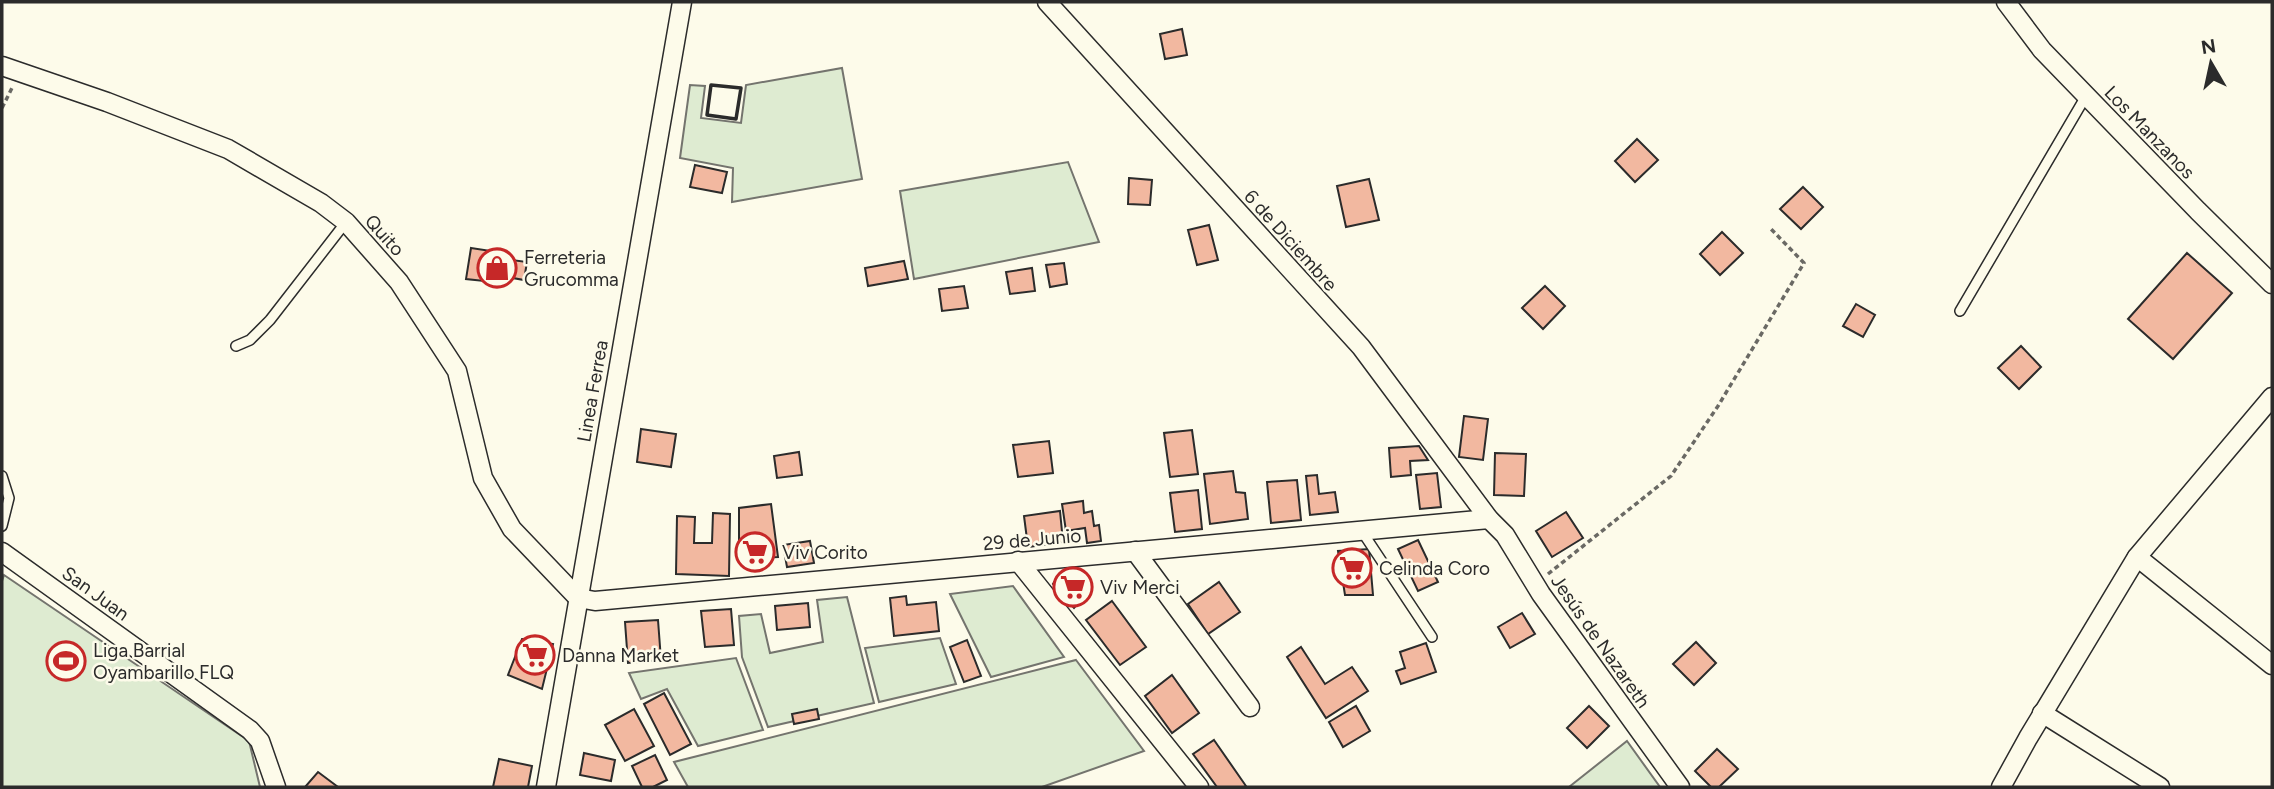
<svg xmlns="http://www.w3.org/2000/svg" width="2274" height="789" font-family="Figtree,sans-serif">
<rect width="100%" height="100%" fill="#fdfbea"/>
<g fill="#deebd1" stroke="#74746e" stroke-width="2">
<path d="M842,68L862,179L732,202L733,168L680,158L690,85L705,86L701,118L741,123L746,85Z"/>
<path d="M1068,162L1099,242L914,279L900,191Z"/>
<path d="M4,575L249,741L260,787H2V581Z"/>
<path d="M1013,586L1064,657L991,677L950,594Z"/>
<path d="M847,597L874,703L768,727L742,657L739,616L761,614L770,653L823,642L817,600Z"/>
<path d="M940,638L956,684L879,702L865,648Z"/>
<path d="M736,658L763,730L698,746L667,689L641,699L629,673Z"/>
<path d="M1076,660L1144,751L1042,787H688L674,762Z"/>
<path d="M1627,741L1660,787H1569Z"/>
</g>
<g fill="#f2b8a0" stroke="#2b2b2b" stroke-width="2">
<path d="M1182,29L1187,55L1165,59L1160,34Z"/>
<path d="M1637,139L1658,160L1635,182L1615,161Z"/>
<path d="M695,165L727,172L722,193L690,187Z"/>
<path d="M1129,178L1152,180L1150,205L1128,204Z"/>
<path d="M1369,179L1379,220L1346,227L1337,186Z"/>
<path d="M1803,187L1823,207L1801,229L1780,209Z"/>
<path d="M1209,225L1218,260L1197,265L1188,230Z"/>
<path d="M1722,232L1743,253L1720,275L1700,254Z"/>
<path d="M471,248L491,251L490,257L527,262L524,280L485,273L484,281L466,279Z"/>
<path d="M2187,253L2232,293L2173,359L2128,319Z"/>
<path d="M904,261L908,279L868,286L865,268Z"/>
<path d="M1064,263L1067,284L1050,287L1046,265Z"/>
<path d="M1032,268L1035,291L1010,294L1006,272Z"/>
<path d="M964,286L968,308L942,311L939,289Z"/>
<path d="M1545,286L1565,306L1543,329L1522,308Z"/>
<path d="M1856,304L1875,315L1863,337L1843,326Z"/>
<path d="M2021,346L2041,367L2019,389L1998,368Z"/>
<path d="M1464,416L1488,419L1483,460L1459,457Z"/>
<path d="M641,429L676,434L671,467L637,462Z"/>
<path d="M1192,430L1198,474L1170,477L1164,433Z"/>
<path d="M1049,441L1053,473L1018,477L1013,445Z"/>
<path d="M1419,446L1428,460L1410,461L1411,475L1391,477L1389,448Z"/>
<path d="M799,452L802,475L777,478L774,456Z"/>
<path d="M1495,453L1526,454L1524,496L1494,495Z"/>
<path d="M1233,471L1236,492L1245,493L1248,519L1210,524L1204,474Z"/>
<path d="M1437,473L1441,507L1420,509L1416,475Z"/>
<path d="M1317,475L1319,494L1335,492L1338,512L1310,515L1306,476Z"/>
<path d="M1297,480L1301,520L1271,523L1267,482Z"/>
<path d="M1198,490L1202,529L1175,532L1170,493Z"/>
<path d="M1083,501L1084,513L1092,511L1094,526L1099,525L1101,541L1087,543L1085,528L1066,531L1062,504Z"/>
<path d="M771,504L778,557L739,559V508Z"/>
<path d="M1060,511L1063,542L1028,547L1024,516Z"/>
<path d="M1566,512L1583,538L1552,557L1536,531Z"/>
<path d="M713,513L730,514L729,576L676,574L677,516L695,517L694,543H712Z"/>
<path d="M1418,540L1438,582L1418,591L1398,549Z"/>
<path d="M810,541L814,563L787,567L783,545Z"/>
<path d="M1369,549L1373,595H1345L1338,551Z"/>
<path d="M1082,574L1091,588L1074,608L1053,584L1058,576Z"/>
<path d="M1219,582L1240,612L1208,634L1188,604Z"/>
<path d="M906,596L907,605L936,602L939,631L894,636L890,598Z"/>
<path d="M1112,601L1146,647L1120,665L1086,620Z"/>
<path d="M808,603L810,627L777,630L775,606Z"/>
<path d="M731,609L734,645L705,647L701,611Z"/>
<path d="M1522,613L1535,634L1510,648L1498,627Z"/>
<path d="M658,620L661,660L628,663L625,622Z"/>
<path d="M522,639L553,644L542,689L508,675Z"/>
<path d="M967,640L981,676L964,682L950,647Z"/>
<path d="M1696,642L1716,663L1694,685L1673,664Z"/>
<path d="M1426,643L1436,672L1401,684L1396,671L1405,668L1400,652Z"/>
<path d="M1301,647L1325,684L1352,667L1368,691L1326,718L1287,657Z"/>
<path d="M1172,675L1199,713L1172,733L1145,696Z"/>
<path d="M664,693L691,744L670,755L644,704Z"/>
<path d="M1356,706L1370,731L1343,747L1329,722Z"/>
<path d="M1589,706L1609,726L1587,748L1567,728Z"/>
<path d="M634,709L654,746L625,761L605,725Z"/>
<path d="M817,709L819,719L794,724L792,714Z"/>
<path d="M1214,740L1246,786L1244,787H1217L1193,754Z"/>
<path d="M1717,749L1738,769L1719,787H1711L1695,771Z"/>
<path d="M584,753L615,760L611,781L580,775Z"/>
<path d="M655,755L667,780L653,787H642L632,766Z"/>
<path d="M499,759L532,766L528,787H493Z"/>
<path d="M318,772L338,787H305Z"/>
</g>
<g fill="none" stroke-linecap="round" stroke-linejoin="round">
<g stroke="#2b2b2b" stroke-width="12">
<g id="service">
<path d="M1960,311L2086,96"/>
<path d="M236,346L250,340L270,320L346,222"/>
<path d="M2,476L9,498L2,526"/>
<path d="M1361,530L1432,637"/>
</g>
</g>
<g stroke="#2b2b2b" stroke-width="21">
<g id="minor">
<path d="M1047,2L1361,347L1489,519L1505,535L1541,594L1680,787"/>
<path d="M2006,2L2042,50L2198,211L2272,284"/>
<path d="M2,66L107,102L228,149L321,203L346,222L399,282L457,371L483,478L512,529L578,598"/>
<path d="M1135,551L1250,707"/>
<path d="M2,552L250,730L260,741L276,787"/>
<path d="M2137,557L2272,665"/>
<path d="M1018,561L1199,787"/>
<path d="M578,598L595,601L1489,519"/>
<path d="M2042,713L2160,787"/>
<path d="M546,787L682,2"/>
<path d="M2001,787L2028,738L2137,557L2272,397"/>
</g>
</g>
<g stroke="#6a6964" stroke-width="3.5" stroke-dasharray="5 3.5" stroke-linecap="butt">
<path d="M2,108L12,88"/>
<path d="M1548,574L1671,476L1718,406L1804,263L1771,229"/>
</g>
<use href="#service" stroke="#fdfbea" stroke-width="9"/>
<use href="#minor" stroke="#fdfbea" stroke-width="18"/>
<path stroke="#2b2b2b" stroke-width="3.5" d="M711,85L741,88L736,119L707,115Z"/>
</g>
<defs>
<g id="shop-ring" transform="scale(2.0125)"><circle r="9.5" fill="#fdfbea" stroke="#c62828" stroke-width="1.5"/><path d="M-5-2.5h2.3a2.7 3.5 0 0 1 5.4 0H5L5.5 6h-11ZM-1.5-2.5h3a1.5 2.3 0 0 0-3 0Z" fill="#c62828"/></g>
<g id="supermarket-ring" transform="scale(2.0125)"><circle r="9.5" fill="#fdfbea" stroke="#c62828" stroke-width="1.5"/><path d="M-6-5.5h2.5l.6 2H6L4.5 2H-2.5L-4.4-4H-6ZM-1.5 3.2a1.3 1.3 0 1 0 .1 0ZM3 3.2a1.3 1.3 0 1 0 .1 0Z" fill="#c62828"/></g>
<g id="stadium-ring" transform="scale(2.0125)"><circle r="9.5" fill="#fdfbea" stroke="#c62828" stroke-width="1.5"/><path d="M0-5a6.5 5 0 1 0 0 10a6.5 5 0 1 0 0-10ZM-3.5-1.8h7v3.6h-7Z" fill="#c62828"/></g>
</defs>
<g fill-rule="evenodd">
<use href="#shop-ring" x="497" y="268"/>
<use href="#supermarket-ring" x="755" y="552"/>
<use href="#supermarket-ring" x="1352" y="568"/>
<use href="#supermarket-ring" x="1073" y="587"/>
<use href="#supermarket-ring" x="535" y="655"/>
<use href="#stadium-ring" x="66" y="661"/>
</g>
<g text-anchor="middle" stroke-width="5" stroke-linejoin="round" paint-order="stroke">
<g font-size="19" fill="#2b2b2b" stroke="#fdfbea">
<text transform="translate(2150 132) rotate(46)" y="7">Los Manzanos</text>
<text transform="translate(385 235) rotate(48)" y="7">Quito</text>
<text transform="translate(1291 240) rotate(48)" y="7">6 de Diciembre</text>
<text transform="translate(592 391) rotate(-80)" y="7">Linea Ferrea</text>
<text transform="translate(1032 539) rotate(-5)" y="7">29 de Junio</text>
<text transform="translate(96 593) rotate(36)" y="7">San Juan</text>
<text transform="translate(1601 641) rotate(55)" y="7">Jesús de Nazareth</text>
</g>
<g font-size="19" fill="#2b2b2b" stroke="#fdfbea" text-anchor="start">
<text x="524" y="264">Ferreteria<tspan x="524" dy="22">Grucomma</tspan></text>
<text x="782" y="559">Viv Corito</text>
<text x="1379" y="575">Celinda Coro</text>
<text x="1100" y="594">Viv Merci</text>
<text x="93" y="657">Liga Barrial<tspan x="93" dy="22">Oyambarillo FLQ</tspan></text>
<text x="562" y="662">Danna Market</text>
</g>
</g>
<rect width="2274" height="789" fill="none" stroke="#2b2b2b" stroke-width="7"/>
<g transform="translate(2211 63) rotate(351)" stroke="#fdfbea" stroke-width="5" paint-order="stroke">
<path d="M0-5L12 26L0 18L-12 26Z" fill="#2b2b2b"/>
<text y="-10" font-size="19" font-weight="bold" text-anchor="middle" fill="#2b2b2b">N</text>
</g>
</svg>
